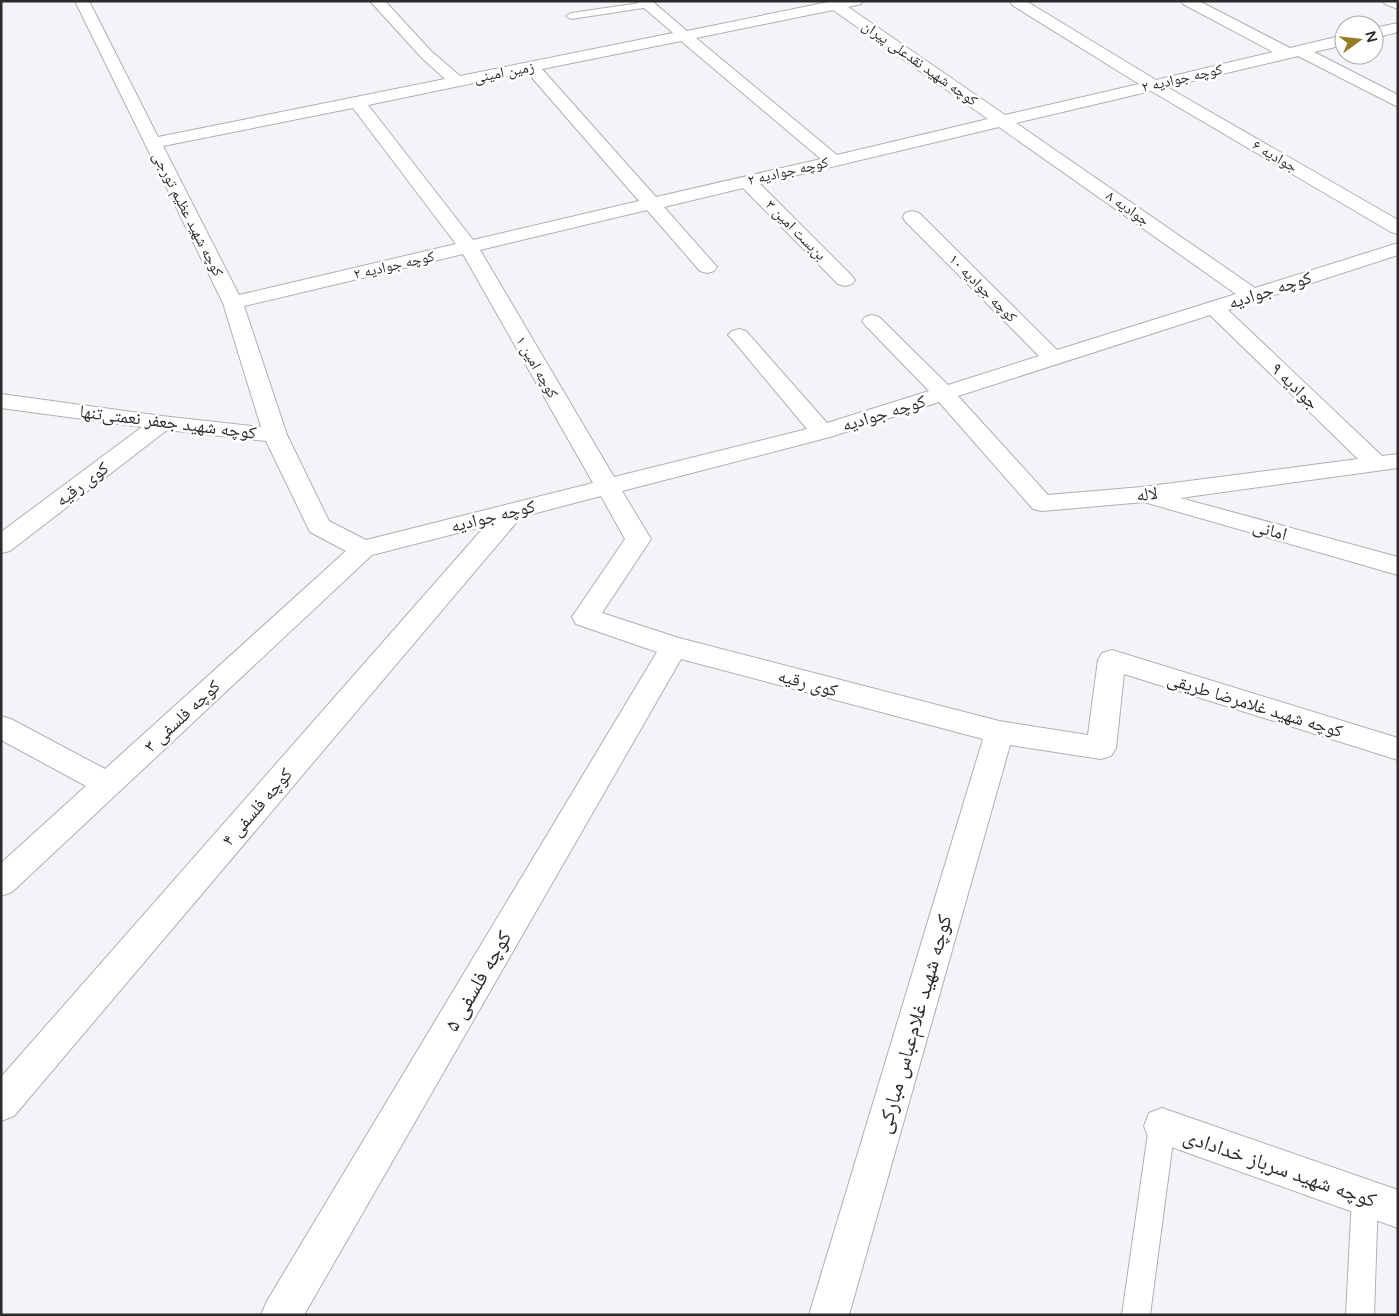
<svg xmlns="http://www.w3.org/2000/svg" width="1399" height="1316" font-family="'Varela Round','Noto Naskh Arabic',sans-serif">
<rect width="100%" height="100%" fill="#f2f4f7"/>
<g fill="none" stroke-linecap="round" stroke-linejoin="round">
<g stroke="#afb0b3" stroke-width="2">
<g id="service">
<path d="M647,2L650,3V7L571,19L566,16L571,13Z"/>
<path d="M1162,1114L1171,1117L1175,1126L1150,1315H1122L1149,1126L1153,1117Z"/>
<path d="M1365,1184L1374,1188L1378,1197L1374,1315H1346L1352,1197L1356,1188Z"/>
</g>
</g>
<g stroke="#afb0b3" stroke-width="2">
<g id="minor">
<path d="M75,1H89L158,137L445,79L421,57L370,1H385L431,51L460,76L673,33L636,1H652L687,31L833,1H863L861,4L848,7L1005,115L1139,84L1012,5L1010,1H1026L1156,80L1273,52L1183,4L1181,1H1199L1290,48L1344,35V45L1314,52L1398,95V107L1298,56L1167,87L1398,220V234L1391,232L1151,91L1016,123L1255,288L1398,243V255L1228,310L1382,456L1398,454V468L1180,498L1398,557V575L1144,502L1042,511L1033,509L939,402L830,437L622,491L651,539L602,613L679,638L999,721L1088,735L1098,660L1102,653L1112,650L1398,738V760L1124,674L1116,748L1111,756L1101,759L1010,745L849,1315H809L983,739L681,659L304,1315H261L267,1301L657,652L576,624L572,617L625,539L601,496L521,517L14,1116L1,1121V1077L485,526L372,555L12,892L1,896V863L86,786L1,740V716L11,719L105,769L346,551L310,532L266,441L167,430L10,551L1,553V532L142,427L1,408V394L162,416L261,427L223,303ZM833,10L988,119L837,155L696,38ZM681,41L821,159L656,197L542,69ZM527,72L639,201L473,240L368,105ZM353,108L456,244L239,295L163,146ZM999,127L1236,294L1057,350L919,213L912,211L905,213L903,217L905,221L1039,356L948,385L879,317L872,315L865,317L862,321L865,325L929,391L827,423L746,331L739,329L732,331L728,335L732,339L807,429L614,477L480,250L647,210L700,271L707,273L714,271L717,267L664,207L743,188L838,284L845,286L852,284L855,280L852,276L760,184ZM463,254L593,483L366,540L329,521L287,435L244,306ZM1210,315L1358,459L1142,487L1048,495L958,396Z"/>
<path d="M1383,1H1398V9L1385,4Z"/>
<path d="M1398,23V32L1374,38V28Z"/>
<path d="M1162,1108L1398,1190V1228L1149,1139L1144,1126L1149,1113Z"/>
</g>
</g>
<use href="#service" fill="#fff" fill-rule="evenodd"/>
<use href="#minor" fill="#fff" fill-rule="evenodd"/>
</g>
<g text-anchor="middle" stroke-width="5" stroke-linejoin="round" paint-order="stroke">
<g font-size="15" fill="#2b2b2c" stroke="#fff">
<text transform="translate(920 63) rotate(35)" y="5">کوچه شهید نقدعلی پیران</text>
<text transform="translate(504 72) rotate(-11)" y="5">زمین امینی</text>
<text transform="translate(1182 78) rotate(-13)" y="5">کوچه جوادیه ۲</text>
<text transform="translate(1275 156) rotate(30)" y="5">جوادیه ۶</text>
<text transform="translate(788 171) rotate(-13)" y="5">کوچه جوادیه ۲</text>
<text transform="translate(1128 208) rotate(35)" y="5">جوادیه ۸</text>
<text transform="translate(188 214) rotate(63)" y="5">کوچه شهید عظیم تورجی</text>
<text transform="translate(796 230) rotate(45)" y="5">بن‌بست امین ۳</text>
<text transform="translate(394 265) rotate(-13)" y="5">کوچه جوادیه ۲</text>
<text transform="translate(983 288) rotate(45)" y="5">کوچه جوادیه ۱۰</text>
<text transform="translate(537 367) rotate(60)" y="5">کوچه امین ۱</text>
</g>
<g font-size="18" fill="#2b2b2c" stroke="#fff">
<text transform="translate(1270 290) rotate(-18)" y="6">کوچه جوادیه</text>
<text transform="translate(1295 386) rotate(44)" y="6">جوادیه ۹</text>
<text transform="translate(884 413) rotate(-17)" y="6">کوچه جوادیه</text>
<text transform="translate(168 422) rotate(7)" y="6">کوچه شهید جعفر نعمتی‌تنها</text>
<text transform="translate(82 484) rotate(-37)" y="6">کوی رقیه</text>
<text transform="translate(1147 494) rotate(-7)" y="6">لاله</text>
<text transform="translate(493 516) rotate(-14)" y="6">کوچه جوادیه</text>
<text transform="translate(1270 530) rotate(15)" y="6">امانی</text>
<text transform="translate(808 683) rotate(15)" y="6">کوی رقیه</text>
<text transform="translate(1255 705) rotate(17)" y="6">کوچه شهید غلامرضا طریقی</text>
<text transform="translate(182 716) rotate(-43)" y="6">کوچه فلسفی ۳</text>
<text transform="translate(257 807) rotate(-49)" y="6">کوچه فلسفی ۴</text>
</g>
<g font-size="21" fill="#2b2b2c" stroke="#fff">
<text transform="translate(478 981) rotate(-60)" y="7">کوچه فلسفی ۵</text>
<text transform="translate(914 1024) rotate(-74)" y="7">کوچه شهید غلام‌عباس مبارکی</text>
<text transform="translate(1280 1168) rotate(19)" y="7">کوچه شهید سرباز خدادادی</text>
</g>
</g>
<rect width="1399" height="1316" fill="none" stroke="#2b2b2c" stroke-width="5"/>
<g transform="translate(1359 40) rotate(75)"><circle r="24" fill="#ffffff" stroke="#aaaaab"/>
<path d="M0-4L9 19L0 12L-9 19Z" fill="#957b22"/>
<text y="-8" font-size="14" font-weight="bold" text-anchor="middle" fill="#2b2b2c">N</text>
</g>
</svg>
